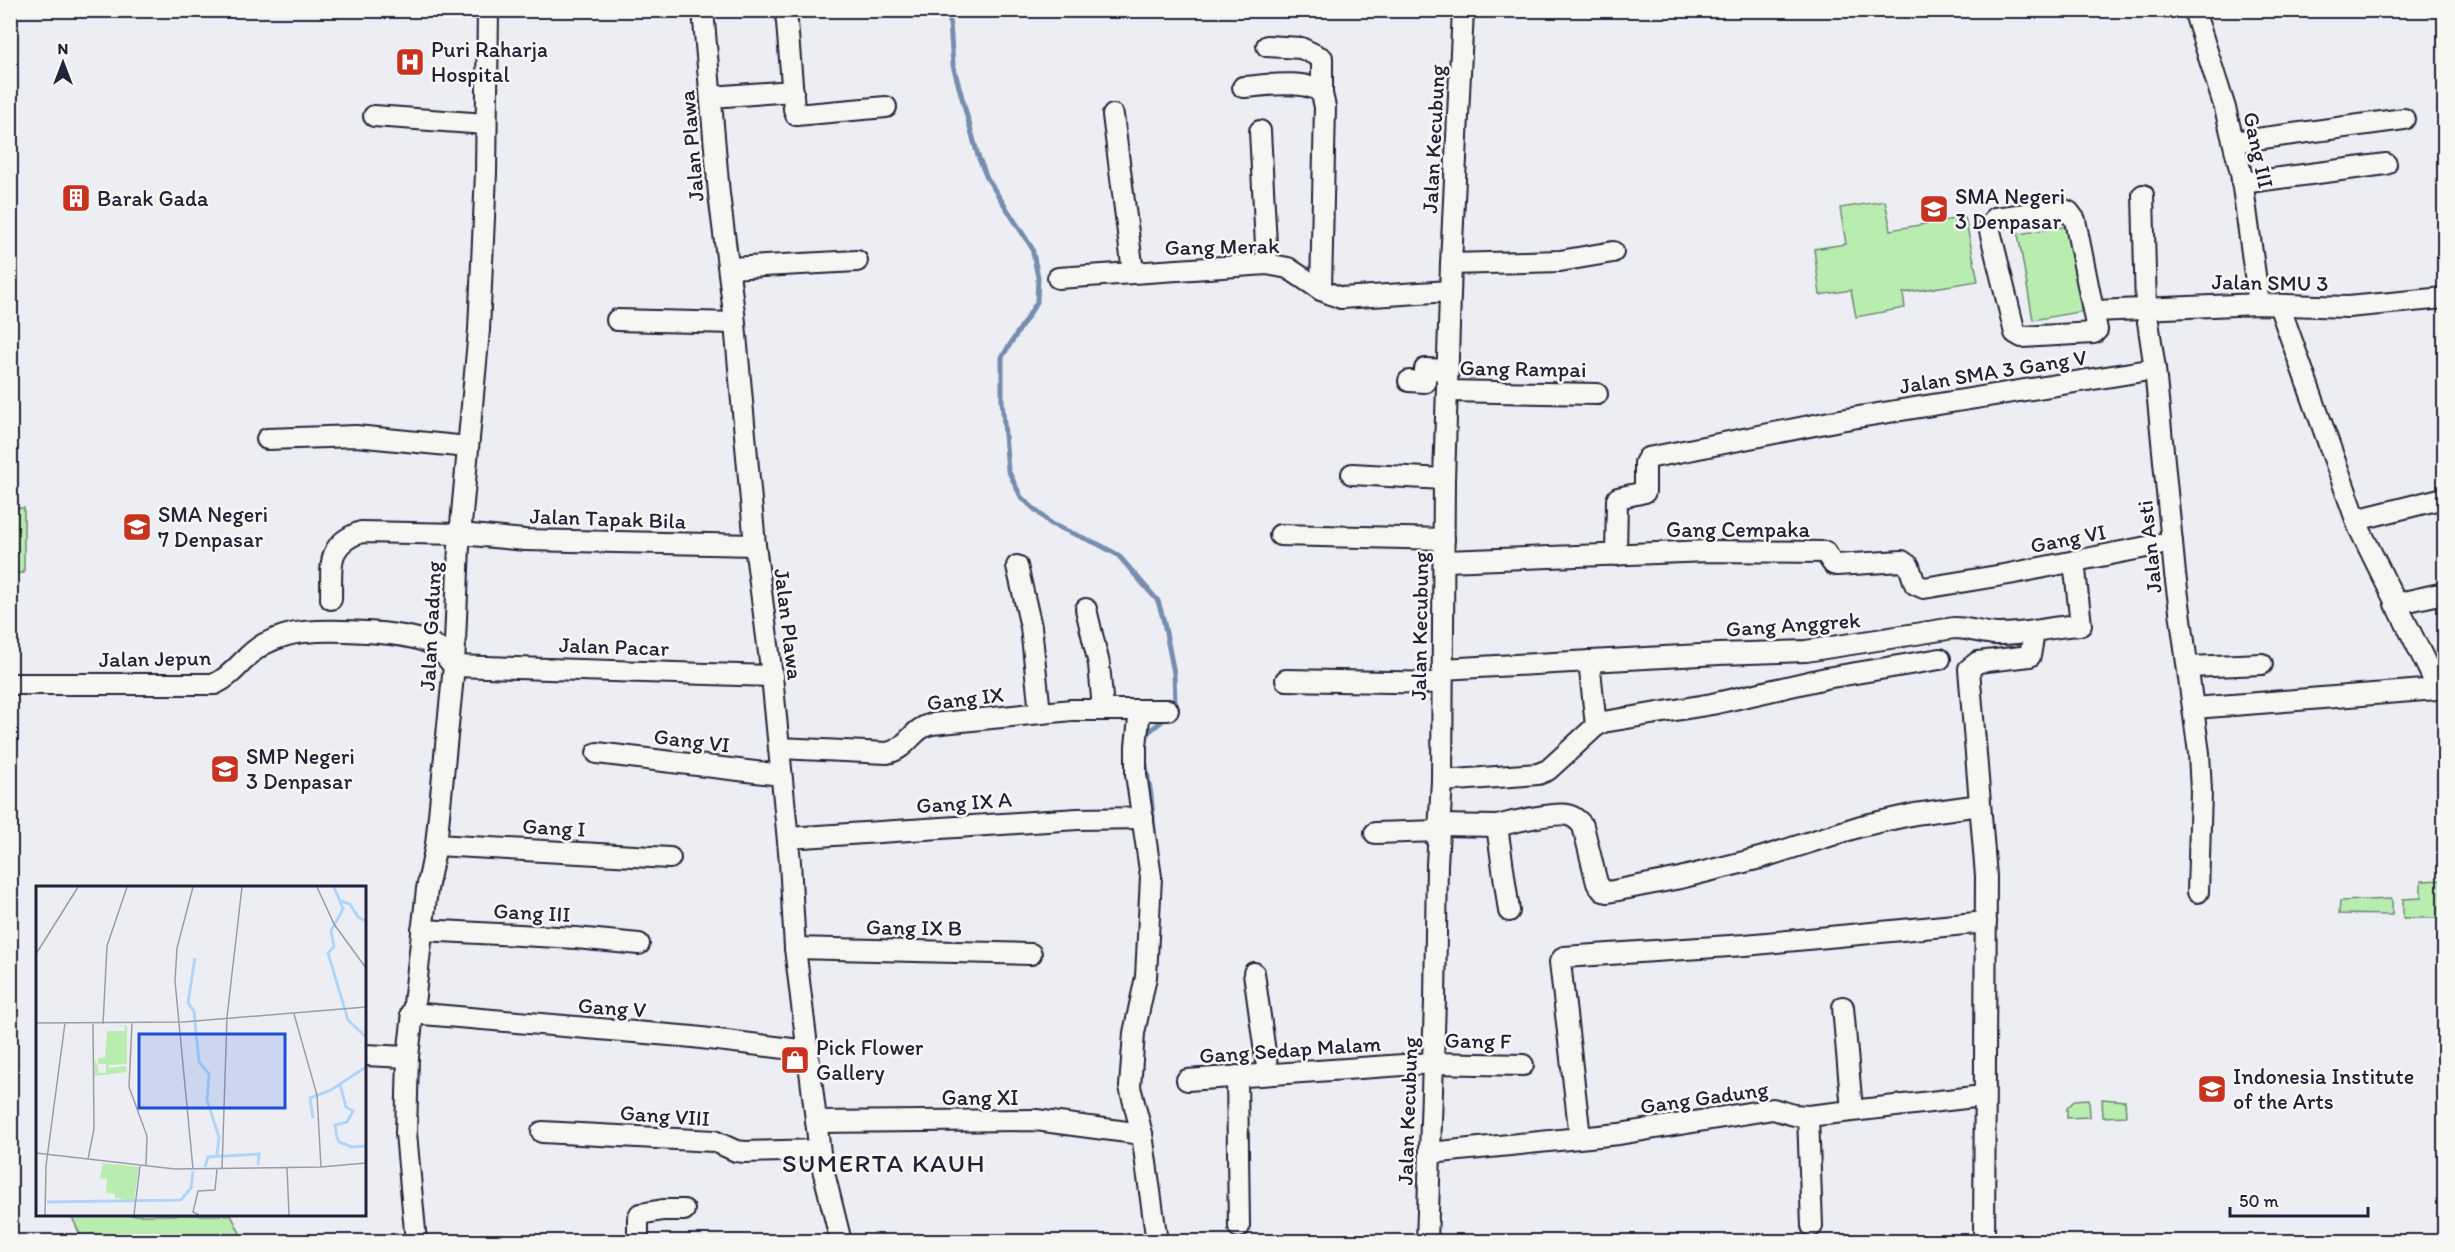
<svg xmlns="http://www.w3.org/2000/svg" width="2455" height="1252" font-family="Itim,sans-serif">
<rect width="100%" height="100%" fill="#eceef3"/>
<filter id="ink" filterUnits="userSpaceOnUse"><feTurbulence type="fractalNoise" baseFrequency=".0167" numOctaves="2"/><feDisplacementMap in="SourceGraphic" scale="12" xChannelSelector="R" yChannelSelector="G"/><feConvolveMatrix kernelMatrix="1 2 1 2 8 2 1 2 1" color-interpolation-filters="sRGB"/></filter>
<g filter="url(#ink)">
<g fill="#b8edaf" stroke="#6d8875" stroke-width="1.5">
<path d="M1885,201L1891,230L1965,217L1978,281L1903,293L1905,308L1856,317L1851,290L1820,295L1814,249L1846,244L1840,208Z"/>
<path d="M2069,226L2084,311L2033,320L2018,234Z"/>
<path d="M10,508H24V573H11Z"/>
<path d="M2444,880V918H2403V899L2421,898V881Z"/>
<path d="M2392,899V915L2339,914L2340,901Z"/>
<path d="M2089,1099L2090,1117L2067,1118V1108L2075,1100Z"/>
<path d="M2102,1099L2125,1101L2126,1116L2103,1117Z"/>
<path d="M71,1215H231L244,1241H83Z"/>
</g>
<g fill="none" stroke-linecap="round" stroke-linejoin="round">
<g stroke="#778dae" stroke-width="5">
<path d="M949,10L953,65L978,156L987,178L1032,248L1038,277L1037,302L1002,357V401L1008,470L1021,497L1051,524L1098,544L1118,555L1158,601L1163,618L1174,673L1175,704L1173,710"/>
<path d="M1145,739L1146,734L1167,717"/>
<path d="M1145,760L1151,795L1154,831"/>
</g>
<g stroke="#22223b" stroke-width="24">
<g id="minor">
<path d="M703,10L719,194L734,313L755,545L772,676L790,862L795,948L821,1161L841,1242"/>
<path d="M786,10L794,109L796,115L886,107"/>
<path d="M2194,10L2225,108L2241,173L2259,304"/>
<path d="M1267,46L1301,48L1322,58V94L1325,107L1321,290"/>
<path d="M1243,87C1263,86 1308,78 1322,94"/>
<path d="M711,97L793,91"/>
<path d="M1113,115L1133,272"/>
<path d="M374,116L486,124"/>
<path d="M1260,131L1267,264"/>
<path d="M2234,142L2404,119"/>
<path d="M2242,183L2386,164"/>
<path d="M2143,195L2146,308L2155,369L2175,574L2199,753L2201,791L2198,892"/>
<path d="M2062,209L2069,212L2075,220L2097,330L2094,333L2022,337L2015,333L1989,227L1995,218Z"/>
<path d="M1451,264L1560,261L1613,252"/>
<path d="M729,268L857,261"/>
<path d="M1058,278L1267,264L1288,268L1321,290L1341,298L1450,291"/>
<path d="M2095,311L2259,304L2348,307L2444,298"/>
<path d="M617,320L735,323"/>
<path d="M1409,381L1425,382V369L1448,370"/>
<path d="M1447,391L1597,394"/>
<path d="M267,439L356,436L468,447"/>
<path d="M1352,474L1444,479"/>
<path d="M2356,520L2444,498"/>
<path d="M1280,535L1444,539"/>
<path d="M1616,555L1617,500L1618,498L1645,492V463L1648,458L1840,420L2155,369"/>
<path d="M1445,561L1709,551L1825,552L1833,564L1837,565L1902,561L1909,566L1915,584L1924,588L2009,574L2172,542"/>
<path d="M1017,566L1031,627L1040,713"/>
<path d="M331,599C332,566 325,545 361,532L461,534L525,540L755,545"/>
<path d="M2395,604L2444,593"/>
<path d="M1086,609L1099,664L1103,709"/>
<path d="M1589,661L1596,726L1603,722L1712,704L1826,678L1940,659"/>
<path d="M454,666L772,676"/>
<path d="M2189,667L2262,664"/>
<path d="M1442,669L1719,654L1806,651L1954,628C1969,628 1982,633 1996,634C2025,635 2052,626 2081,625L2074,561"/>
<path d="M1286,680L1441,683"/>
<path d="M10,684H215C236,674 244,655 264,644C276,638 290,633 304,632C332,629 412,631 435,646C442,651 448,660 454,666"/>
<path d="M2194,708L2437,689L2438,688L2359,528L2279,305"/>
<path d="M1140,710L1136,746V774L1151,877L1146,977L1134,1033L1130,1087L1142,1134L1157,1242"/>
<path d="M779,748L887,753C908,749 912,728 932,724L1072,710H1168"/>
<path d="M597,753L781,775"/>
<path d="M1442,781L1538,774L1548,770L1596,726"/>
<path d="M1439,825L1497,826"/>
<path d="M1375,833L1439,831"/>
<path d="M788,838L1078,819L1143,818"/>
<path d="M436,845L670,858"/>
<path d="M1509,911L1497,826C1512,822 1554,812 1568,815C1575,817 1579,821 1583,826L1597,883L1603,891L1608,892L1680,878L1760,858L1861,826L1915,814L1980,805"/>
<path d="M422,930L576,938L639,944"/>
<path d="M795,948L1031,954"/>
<path d="M1254,973L1268,1074"/>
<path d="M1843,1007L1852,1110"/>
<path d="M411,1013L693,1037L809,1051"/>
<path d="M364,1055L408,1057"/>
<path d="M1237,1076L1239,1227"/>
<path d="M1187,1080L1432,1063L1523,1065"/>
<path d="M1808,1116L1812,1226"/>
<path d="M816,1122L1036,1120L1142,1134"/>
<path d="M542,1132L714,1141L736,1151L745,1152L819,1150"/>
<path d="M1580,1137L1560,962L1564,957L1745,945L1986,922"/>
<path d="M1430,1153L1619,1134L1773,1109L1794,1115L1808,1116L1983,1096"/>
<path d="M416,1242L406,1133L408,1057L427,889L436,845L454,666L459,546L479,330L486,173L488,10"/>
<path d="M638,1242V1218L640,1214L663,1210H684"/>
<path d="M1427,1242L1435,1001L1437,864L1442,781L1444,479L1451,264L1463,10"/>
<path d="M1984,1242L1986,876L1969,669L1978,662L2030,656L2034,632"/>
</g>
</g>
<use href="#minor" stroke="#f6f6f2" stroke-width="20"/>
</g>
</g>
<defs>
<g id="hospital-square" transform="scale(1.5)"><rect x="-9" y="-9" width="18" height="18" rx="4" fill="#c8321e" stroke="#f6f6f2"/><path d="M-5-5h3v3.5h4V-5h3V5h-3V1.5h-4V5h-3Z" fill="#fff"/></g>
<g id="building-square" transform="scale(1.5)"><rect x="-9" y="-9" width="18" height="18" rx="4" fill="#c8321e" stroke="#f6f6f2"/><path d="M-4-6H4V6H1V3H-1V6H-4ZM-2.5-4.3h1.7v1.8h-1.7ZM.8-4.3h1.7v1.8H.8ZM-2.5-1h1.7V.8h-1.7ZM.8-1h1.7V.8H.8Z" fill="#fff"/></g>
<g id="school-square" transform="scale(1.5)"><rect x="-9" y="-9" width="18" height="18" rx="4" fill="#c8321e" stroke="#f6f6f2"/><path d="M0-5L7-2L0 1L-7-2ZM-4 1L0 2.5L4 1V4Q0 6-4 4Z" fill="#fff"/></g>
<g id="shop-square" transform="scale(1.5)"><rect x="-9" y="-9" width="18" height="18" rx="4" fill="#c8321e" stroke="#f6f6f2"/><path d="M-5-2.5h2.3a2.7 3.5 0 0 1 5.4 0H5L5.5 6h-11ZM-1.5-2.5h3a1.5 2.3 0 0 0-3 0Z" fill="#fff"/></g>
<g id="university-square" transform="scale(1.5)"><rect x="-9" y="-9" width="18" height="18" rx="4" fill="#c8321e" stroke="#f6f6f2"/><path d="M0-5L7-2L0 1L-7-2ZM-4 1L0 2.5L4 1V4Q0 6-4 4Z" fill="#fff"/></g>
</defs>
<g fill-rule="evenodd">
<use href="#hospital-square" x="410" y="62"/>
<use href="#building-square" x="76" y="198"/>
<use href="#school-square" x="1934" y="209"/>
<use href="#school-square" x="137" y="527"/>
<use href="#school-square" x="225" y="769"/>
<use href="#shop-square" x="795" y="1060"/>
<use href="#university-square" x="2212" y="1089"/>
</g>
<g text-anchor="middle" stroke-width="5" stroke-linejoin="round" paint-order="stroke">
<g font-size="22" fill="#22223b" stroke="#f6f6f2" text-anchor="start">
<text x="431" y="57">Puri Raharja<tspan x="431" dy="25">Hospital</tspan></text>
<text x="1955" y="204">SMA Negeri<tspan x="1955" dy="25">3 Denpasar</tspan></text>
<text x="97" y="206">Barak Gada</text>
<text x="158" y="522">SMA Negeri<tspan x="158" dy="25">7 Denpasar</tspan></text>
<text x="246" y="764">SMP Negeri<tspan x="246" dy="25">3 Denpasar</tspan></text>
<text x="816" y="1055">Pick Flower<tspan x="816" dy="25">Gallery</tspan></text>
<text x="2233" y="1084">Indonesia Institute<tspan x="2233" dy="25">of the Arts</tspan></text>
</g>
<g font-size="22" fill="#22223b" stroke="#f6f6f2">
<text transform="translate(1433 139) rotate(-87)" y="8">Jalan Kecubung</text>
<text transform="translate(691 146) rotate(-95)" y="8">Jalan Plawa</text>
<text transform="translate(2259 150) rotate(78)" y="8">Gang III</text>
<text transform="translate(1222 246) rotate(-1)" y="8">Gang Merak</text>
<text transform="translate(2270 282) rotate(1)" y="8">Jalan SMU 3</text>
<text transform="translate(1523 368) rotate(1)" y="8">Gang Rampai</text>
<text transform="translate(1993 371) rotate(-9)" y="8">Jalan SMA 3 Gang V</text>
<text transform="translate(608 518) rotate(2)" y="8">Jalan Tapak Bila</text>
<text x="1738" y="537">Gang Cempaka</text>
<text transform="translate(2068 538) rotate(-11)" y="8">Gang VI</text>
<text transform="translate(2149 547) rotate(-96)" y="8">Jalan Asti</text>
<text transform="translate(789 624) rotate(83)" y="8">Jalan Plawa</text>
<text transform="translate(1793 624) rotate(-4)" y="8">Gang Anggrek</text>
<text transform="translate(430 626) rotate(-87)" y="8">Jalan Gadung</text>
<text transform="translate(1419 626) rotate(-89)" y="8">Jalan Kecubung</text>
<text transform="translate(614 646) rotate(2)" y="8">Jalan Pacar</text>
<text transform="translate(155 658) rotate(-1)" y="8">Jalan Jepun</text>
<text transform="translate(965 698) rotate(-7)" y="8">Gang IX</text>
<text transform="translate(692 740) rotate(7)" y="8">Gang VI</text>
<text transform="translate(964 802) rotate(-4)" y="8">Gang IX A</text>
<text transform="translate(554 827) rotate(3)" y="8">Gang I</text>
<text transform="translate(532 912) rotate(3)" y="8">Gang III</text>
<text transform="translate(914 927) rotate(1)" y="8">Gang IX B</text>
<text transform="translate(612 1007) rotate(4)" y="8">Gang V</text>
<text transform="translate(1478 1040) rotate(1)" y="8">Gang F</text>
<text transform="translate(1290 1049) rotate(-4)" y="8">Gang Sedap Malam</text>
<text x="980" y="1105">Gang XI</text>
<text transform="translate(1704 1097) rotate(-8)" y="8">Gang Gadung</text>
<text transform="translate(1407 1111) rotate(-88)" y="8">Jalan Kecubung</text>
<text transform="translate(665 1115) rotate(4)" y="8">Gang VIII</text>
</g>
<g font-size="26" letter-spacing="1.5" fill="#22223b" stroke="#f6f6f2">
<text x="884" y="1172">SUMERTA KAUH</text>
</g>
</g>
<g transform="translate(36 886)">
<rect width="330" height="330" fill="#eceef3"/>
<path d="M80,139H90L91,142V178L73,179V182L90,180L91,186L58,190L59,172L63,187H70V178H62V172H69L71,145H89V140ZM67,277L103,281L98,314L79,312V308L70,307L71,293L64,292Z" fill="#b8edaf"/>
<path fill="none" stroke="#b0d5fa" stroke-width="3" d="M298,1L307,23L295,45L298,61L292,67L312,134L330,151M305,15L314,18L322,31L330,35M159,72L152,117L158,125L163,176L173,188L171,214L183,251L181,269M304,198L310,221L317,225L311,236L299,239L301,251L303,256L316,261L330,260M277,232L274,212L295,204L330,181M169,281L172,271L223,268L222,279M11,316L145,314L155,302L157,285"/>
<path fill="none" stroke="#9b9ca9" stroke-width="1.5" d="M157,1L141,62L139,95L157,283M281,1L298,38L330,82M0,68L42,1M258,128L281,209L285,281M0,137L147,136L330,121M96,137L93,201L111,250L110,280M67,138L71,60L91,1M0,267L139,283L285,281L330,277M52,273L58,243L57,138M251,282L253,329M186,283L191,131L206,1M9,329L10,280L29,137M98,329L104,280M163,329L157,326L162,305L179,304L181,283"/>
<path fill="#1d4ed8" fill-opacity="0.15" stroke="#1d4ed8" stroke-width="3" d="M103,148H249V222H103Z"/>
<rect width="330" height="330" fill="none" stroke="#22223b" stroke-width="3"/>
</g>
<rect width="2455" height="1252" fill="none" stroke="#f6f6f2" stroke-width="36"/>
<rect x="18" y="18" width="2419" height="1216" fill="none" stroke="#22223b" stroke-width="2" filter="url(#ink)"/>
<g transform="translate(63 63)" stroke="#f6f6f2" stroke-width="4.5" paint-order="stroke">
<path d="M0-4.5L10 22L0 15L-10 22Z" fill="#22223b"/>
<text y="-9" font-size="16" font-weight="bold" text-anchor="middle" fill="#22223b">N</text>
</g>
<path d="M2230 1207v9h138v-9" fill="none" stroke="#22223b" stroke-width="3"/>
<text x="2239" y="1207" font-size="18" fill="#22223b" stroke="#f6f6f2" stroke-width="4.5" paint-order="stroke">50 m</text>
</svg>
